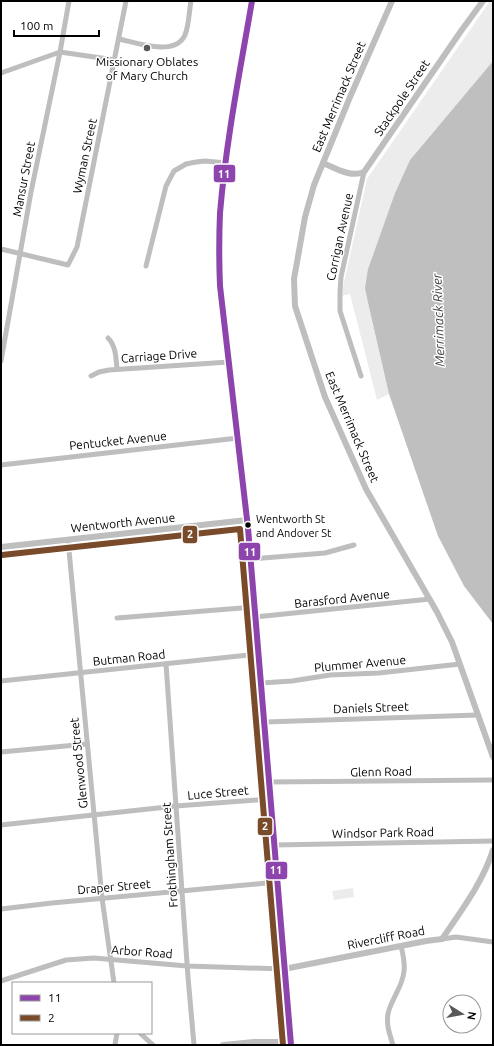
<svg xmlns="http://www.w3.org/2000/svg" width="494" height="1046" font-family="Ubuntu,sans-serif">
<rect width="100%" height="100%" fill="#fff"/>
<g fill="#ececec">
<path d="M490,1H493V61L410,160L395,193L368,269L369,307L389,394L377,400L350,294L341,296L367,179Z"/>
<path d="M353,888L354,897L334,900L332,891Z"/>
</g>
<path fill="#bfbfbf" d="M493,61V624L464,586L438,536L389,394L369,307L365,288L368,269L395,193L410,160Z"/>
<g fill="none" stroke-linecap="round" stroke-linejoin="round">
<g stroke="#bebebe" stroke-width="5">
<path d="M119,39C137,43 175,57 185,35C189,25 189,12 191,1"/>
<path d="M1,73L60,52L115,60"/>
<path d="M1,249L68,265L77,247L126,1"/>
<path d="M146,266L166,186L174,171L186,164L196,162L205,161L226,163"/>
<path d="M108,338C116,346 116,358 117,369"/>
<path d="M1,361L31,192L60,52L69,1"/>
<path d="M91,376L99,372L109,370L229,362"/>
<path d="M361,376L340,311V292L341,277L364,172"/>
<path d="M1,465L238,438"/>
<path d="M68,540L102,898L114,983"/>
<path d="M250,559L325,553L354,545"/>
<path d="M255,617L430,599"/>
<path d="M117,618L254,607"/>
<path d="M166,664L188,977L194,1045"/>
<path d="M1,681L259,654"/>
<path d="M261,683L292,681L330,675L379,673L460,664"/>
<path d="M265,722L478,715"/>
<path d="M1,752L87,744"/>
<path d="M269,782L493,780"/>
<path d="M1,825L176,806L271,799"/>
<path d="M274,845L493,841"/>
<path d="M1,909L52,903L277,882"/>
<path d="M442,939L456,937L493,942"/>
<path d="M1,981L66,960L94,958L187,966L284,969"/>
<path d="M140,1033L153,1045"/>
<path d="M115,1045L117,1033"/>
<path d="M393,1045C390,1035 386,1025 388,1014C389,1007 393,1001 396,994C406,975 406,966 401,946"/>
</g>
<g stroke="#bebebe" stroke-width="6">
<path d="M392,1L350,97L314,185L305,217L294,279L295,306L325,397L366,489L437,612L452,642L493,757"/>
<path d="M323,163C335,168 351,178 364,172L461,31L483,1"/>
<path d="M1,547L247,520"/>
<path d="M284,969L426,941L442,939C461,911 483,882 493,850"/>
<path d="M223,1045L254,1042H291"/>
</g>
<path stroke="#b8b8b8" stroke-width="7" d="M252,1C237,95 214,190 220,286L248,528L291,1045"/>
<g stroke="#fff" stroke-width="9">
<path id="bus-1" d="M252,1C240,71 226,141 220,213C219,237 219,262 220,286L248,528L291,1045"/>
</g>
<g stroke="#fff" stroke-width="9">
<path id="bus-2" d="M2,555L240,529L283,1045"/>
</g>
<use href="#bus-1" stroke="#8e44ad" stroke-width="6"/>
<use href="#bus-2" stroke="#7a4b2a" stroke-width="6"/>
</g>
<circle fill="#595959" stroke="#fff" stroke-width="1.5" cx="147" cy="48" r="4"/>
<circle fill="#000" stroke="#fff" stroke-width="1.5" cx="248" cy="525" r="3.5"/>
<g text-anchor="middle" stroke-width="3" stroke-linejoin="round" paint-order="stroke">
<g font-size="11" fill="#000" stroke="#fff" text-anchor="start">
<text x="256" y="523">Wentworth St<tspan x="256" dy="14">and Andover St</tspan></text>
</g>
<g font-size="12" fill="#000" stroke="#fff">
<text x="147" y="66">Missionary Oblates<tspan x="147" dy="14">of Mary Church</tspan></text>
</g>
<g font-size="12" fill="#000" stroke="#fff">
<text transform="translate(339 97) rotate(-67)" y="4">East Merrimack Street</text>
<text transform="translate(402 98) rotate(-56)" y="4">Stackpole Street</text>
<text transform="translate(85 156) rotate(-78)" y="4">Wyman Street</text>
<text transform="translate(24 179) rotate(-79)" y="4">Mansur Street</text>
<text transform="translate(340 237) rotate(-78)" y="4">Corrigan Avenue</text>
<text transform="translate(159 356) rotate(-4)" y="4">Carriage Drive</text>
<text transform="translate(352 427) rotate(67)" y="4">East Merrimack Street</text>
<text transform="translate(118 441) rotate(-6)" y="4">Pentucket Avenue</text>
<text transform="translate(123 523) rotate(-6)" y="4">Wentworth Avenue</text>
<text transform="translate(342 599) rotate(-6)" y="4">Barasford Avenue</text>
<text transform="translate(129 658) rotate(-6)" y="4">Butman Road</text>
<text transform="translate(360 664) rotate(-5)" y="4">Plummer Avenue</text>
<text transform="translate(371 708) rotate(-2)" y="4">Daniels Street</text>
<text transform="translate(79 763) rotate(-96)" y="4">Glenwood Street</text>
<text transform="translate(381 772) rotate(-1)" y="4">Glenn Road</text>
<text transform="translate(218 793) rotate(-5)" y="4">Luce Street</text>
<text transform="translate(383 833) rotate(-1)" y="4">Windsor Park Road</text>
<text transform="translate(170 855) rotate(-94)" y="4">Frothingham Street</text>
<text transform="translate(114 887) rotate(-5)" y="4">Draper Street</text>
<text transform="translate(386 938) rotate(-11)" y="4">Rivercliff Road</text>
<text transform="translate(142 952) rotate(4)" y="4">Arbor Road</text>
</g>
<g font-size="13" font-style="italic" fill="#444" stroke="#fff">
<text transform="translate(438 320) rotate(-92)" y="5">Merrimack River</text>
</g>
</g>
<g stroke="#fff" stroke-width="1.5">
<rect x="213" y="164" width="23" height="19" rx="4" fill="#8e44ad"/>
<rect x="182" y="525" width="16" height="19" rx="4" fill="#7a4b2a"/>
<rect x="238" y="542" width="23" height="19" rx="4" fill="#8e44ad"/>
<rect x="257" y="817" width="16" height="19" rx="4" fill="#7a4b2a"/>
<rect x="265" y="861" width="23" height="19" rx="4" fill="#8e44ad"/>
</g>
<g font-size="11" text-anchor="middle" font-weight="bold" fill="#fff">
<text x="224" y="178">11</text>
<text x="190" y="538">2</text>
<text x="250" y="556">11</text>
<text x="265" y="830">2</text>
<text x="276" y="874">11</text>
</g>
<rect width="494" height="1046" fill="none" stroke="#000000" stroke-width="4"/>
<rect x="12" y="982" width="140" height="52" fill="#ffffff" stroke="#999999"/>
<rect x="20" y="995" width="20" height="6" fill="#8e44ad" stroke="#999999"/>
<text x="48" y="1002" font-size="12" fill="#000000">11</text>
<rect x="20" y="1015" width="20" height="6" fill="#7a4b2a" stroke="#999999"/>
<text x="48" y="1022" font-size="12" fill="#000000">2</text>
<g transform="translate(462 1014) rotate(101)"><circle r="19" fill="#ffffff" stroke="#999999"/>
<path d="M0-3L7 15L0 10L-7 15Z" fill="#595959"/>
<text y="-6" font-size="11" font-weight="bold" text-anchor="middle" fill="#000000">N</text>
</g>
<path d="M14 30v6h85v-6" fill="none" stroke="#000000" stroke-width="2"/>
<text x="20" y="30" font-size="12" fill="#000000" stroke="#ffffff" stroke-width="3" paint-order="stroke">100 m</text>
</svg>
